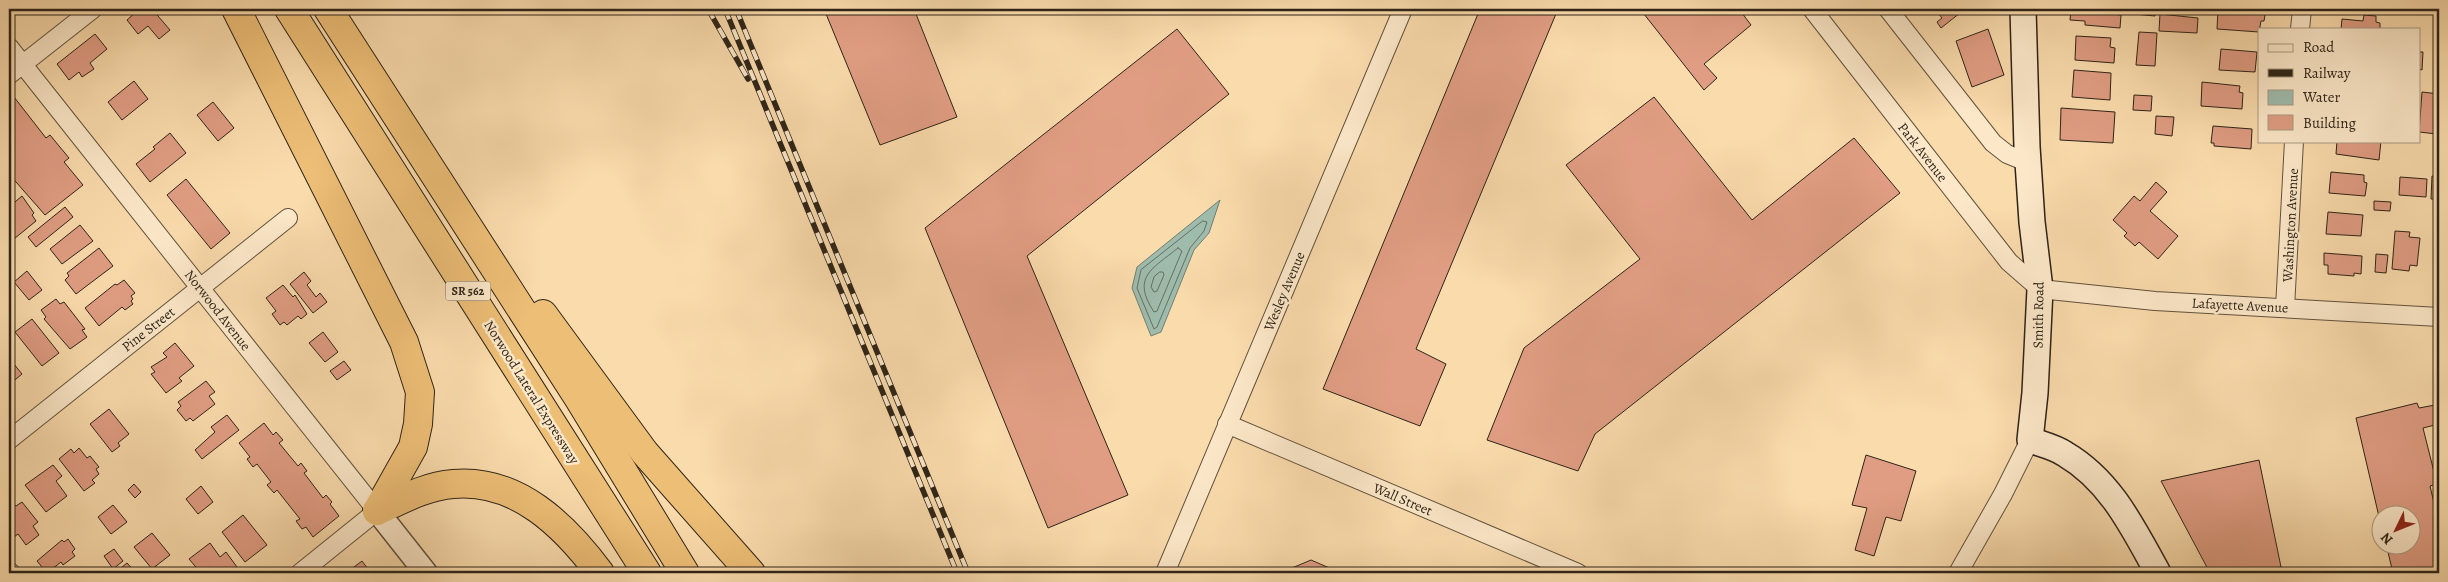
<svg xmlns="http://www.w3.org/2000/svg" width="2448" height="582" font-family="Alegreya,serif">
<rect width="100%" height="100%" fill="#fadbac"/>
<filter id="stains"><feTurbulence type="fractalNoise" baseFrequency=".004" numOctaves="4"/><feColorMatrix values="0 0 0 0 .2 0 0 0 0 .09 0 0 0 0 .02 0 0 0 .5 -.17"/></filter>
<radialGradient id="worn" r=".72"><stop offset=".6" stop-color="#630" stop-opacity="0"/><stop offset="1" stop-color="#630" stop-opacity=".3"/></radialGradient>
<path fill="#9ebbac" stroke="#717f71" d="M1220,200L1209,233L1194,250L1161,332L1151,336L1132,288L1137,267Z"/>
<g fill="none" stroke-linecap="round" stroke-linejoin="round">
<g stroke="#667062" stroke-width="1">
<path d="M1203,221L1207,222L1204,231L1190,248L1157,327L1154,329L1137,288L1141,270Z"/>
<path d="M1178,248L1182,251L1157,311L1154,312C1131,277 1152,269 1178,248Z"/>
<path d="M1160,272H1163L1164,275L1157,291L1154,292L1151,287L1154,277Z"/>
</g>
</g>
<g fill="#e09d83" stroke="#2e2418">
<path d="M136,9H152L170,30L159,39L148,26L138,34L127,20L136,12Z"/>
<path d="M824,9H914L957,117L880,145Z"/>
<path d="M1480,9H1558L1416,349L1446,364L1420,426L1323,389Z"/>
<path d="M1640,9H1739L1751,25L1704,64L1717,78L1704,90Z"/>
<path d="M1935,9H1965L1941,28L1937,22L1942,18Z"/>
<path d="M2071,9H2111V14L2121,15L2120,28L2085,25V21L2070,20Z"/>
<path d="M2135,9H2155V16L2134,14Z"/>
<path d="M2218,9H2266L2264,21H2261L2259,32L2217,29Z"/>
<path d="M2160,14L2198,18L2197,33L2159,31Z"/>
<path d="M2364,15L2376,16V22L2380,23V29H2341L2342,19L2363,21Z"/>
<path d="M1177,29L1229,94L1027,256L1128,495L1048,528L925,228Z"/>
<path d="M1988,29L2004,75L1972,87L1956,41Z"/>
<path d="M2139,32L2157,33L2155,66L2136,65Z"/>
<path d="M95,34L107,49L90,63L94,69L82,77L79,72L69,80L57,64Z"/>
<path d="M2076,36L2111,38L2110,47L2115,48L2114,63L2075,60Z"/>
<path d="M2221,49L2257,52L2255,72L2219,70Z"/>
<path d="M2419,52H2423L2422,70L2419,69Z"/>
<path d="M2074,70L2111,73L2110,100L2072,97Z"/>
<path d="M134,81L148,99L122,120L108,102Z"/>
<path d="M2202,82L2240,86L2239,92L2243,93L2242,109L2201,106Z"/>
<path d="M2422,92L2439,94L2437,134L2419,132Z"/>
<path d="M2134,95L2152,96L2151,111L2133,110Z"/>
<path d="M14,97L46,138L50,135L69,158L64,162L83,185L45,215L9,174V101Z"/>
<path d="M1654,97L1752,220L1854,138L1900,193L1595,434L1578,471L1487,440L1524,348L1640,259L1566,165Z"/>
<path d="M213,102L234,128L218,141L197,115Z"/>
<path d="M2061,108L2115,112L2113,143L2060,140Z"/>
<path d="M2156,116L2174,117L2172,136L2155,134Z"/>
<path d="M2213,126L2252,129L2251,149L2214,146V143H2211Z"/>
<path d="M170,133L186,153L150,182L136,164L155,149L153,147Z"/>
<path d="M2337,141H2381L2379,160L2336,154Z"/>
<path d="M2331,172L2364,175V182L2367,183L2365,196L2329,193Z"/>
<path d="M2432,176L2439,177V199H2431Z"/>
<path d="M2400,177L2427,179L2426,197L2399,195Z"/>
<path d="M186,179L230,233L211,249L167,195Z"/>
<path d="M2156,182L2167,192L2150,211L2178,236L2158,259L2139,242L2135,246L2124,236L2127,233L2113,220L2134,196L2140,201Z"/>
<path d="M22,196L34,213L32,215L36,221L9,243V207Z"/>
<path d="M2374,201L2391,202L2390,211L2374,210Z"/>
<path d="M65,207L73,217L36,247L28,237Z"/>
<path d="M2328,212L2363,215L2361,236L2326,234Z"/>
<path d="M80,225L93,241L62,264L50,249Z"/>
<path d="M2395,231L2410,232L2409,237L2420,238L2417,266L2410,265L2409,271L2392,269Z"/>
<path d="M99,248L113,266L76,294L65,280L69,276L67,273Z"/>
<path d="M2324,253L2362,256L2361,274L2354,273V276L2328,274V265H2324Z"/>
<path d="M2376,254L2388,255L2386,273L2375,272Z"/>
<path d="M9,264L15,271L9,276Z"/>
<path d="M27,271L42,290L29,300L14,282Z"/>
<path d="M304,272L311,281L307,285L316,297L320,293L327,302L313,313L290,284Z"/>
<path d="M124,280L135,293L131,296L133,299L131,301L133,304L125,310L122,307L99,326L85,308L115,284L117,285Z"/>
<path d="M283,285L293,297L295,295L307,314L301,319L298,316L287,325L284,322L280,325L272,314L276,311L266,298Z"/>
<path d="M56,299L60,304L64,302L85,329L82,330L87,337L70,349L44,319L46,317L41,310Z"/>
<path d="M32,319L59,353L42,366L15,332Z"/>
<path d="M323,332L338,352L325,362L309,343Z"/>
<path d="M175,343L194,366L179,378L182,381L166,393L151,374L155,372L151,367L167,357L163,353Z"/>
<path d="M9,358L22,374L9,385Z"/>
<path d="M344,361L351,370L337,380L330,371Z"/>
<path d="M206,381L215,392L209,396L215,404L193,421L190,418L186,421L177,410L181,406L178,402Z"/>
<path d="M2417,403L2419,408L2435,405L2439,424L2423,428L2437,484L2430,486L2439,524V573H2393L2386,544H2410V514H2380V521L2356,418Z"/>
<path d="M109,409L129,434L118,443L120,446L112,452L90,424Z"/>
<path d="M227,415L239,430L202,459L195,450L215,432L211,427Z"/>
<path d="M264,423L273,435L276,432L283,440L279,443L298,466L301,463L307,471L304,473L323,498L326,495L332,502L330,504L339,516L313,537L306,527L302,529L296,521L300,519L277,490L274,493L267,485L271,482L257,464L253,467L247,459L250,457L239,443Z"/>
<path d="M79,448L87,458L90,456L99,467L96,469L99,474L92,480L95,483L84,491L59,459L71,449L74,453Z"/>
<path d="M1866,455L1916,471L1901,521L1886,517L1874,556L1855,550L1867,508L1852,505Z"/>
<path d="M2259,460L2281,567L2254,573H2210L2161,481Z"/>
<path d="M53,465L62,476L56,481L67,496L46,512L25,485Z"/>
<path d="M134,484L141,492L135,498L128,490Z"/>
<path d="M201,486L213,502L198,514L186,499Z"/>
<path d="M11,501L16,506L22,502L38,522L33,526L39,535L26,545L18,534L14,537L9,530V503Z"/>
<path d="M113,505L127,522L111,534L98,517Z"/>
<path d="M243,515L267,545L245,562L222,532Z"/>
<path d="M152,533L170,555L152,569L134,547Z"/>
<path d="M68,539L75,549L72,552L75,556L63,565L61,562L47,573L37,561L62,540L64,542Z"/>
<path d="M210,543L220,557L226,552L237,567L231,573H201L189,559Z"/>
<path d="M114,549L123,561L113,569L104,556Z"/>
<path d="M1311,560L1341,573H1280Z"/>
<path d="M362,561L371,573H346Z"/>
<path d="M127,563L136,573H115Z"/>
<path d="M81,567L86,573H73Z"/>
</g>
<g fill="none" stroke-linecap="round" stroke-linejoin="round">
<g stroke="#61523d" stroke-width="20">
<g id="minor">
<path d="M1812,9L2009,262L2040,289L2155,301L2439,317"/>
<path d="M1888,9L1993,143L2007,154L2029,163"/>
<path d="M2300,29L2302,9"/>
<path d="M9,47L377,511L300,573"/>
<path d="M9,75L93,9"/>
<path d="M2285,308L2294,141"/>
<path d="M1227,424L1578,573"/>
<path d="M9,440L288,218"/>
<path d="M9,571L11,573"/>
<path d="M1165,573L1403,9"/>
<path d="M1958,573L2003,494L2030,440"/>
</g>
</g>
<g stroke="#61523d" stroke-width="25">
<path id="tertiary" d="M377,511L426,573"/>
</g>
<g stroke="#2e2418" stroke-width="28">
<path id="secondary" d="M2023,9L2027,147L2032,222L2040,289L2035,393L2030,440C2041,444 2055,447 2065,454C2111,481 2133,528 2158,573"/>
</g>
<g stroke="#2e2418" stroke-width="30">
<g id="motorway">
<path d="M236,9L404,342L420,392L418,424L413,447L377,511"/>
<path d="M289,9L647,573"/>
<path d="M328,9L579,399L685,573"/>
<path d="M543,314L645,453L751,573"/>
<path d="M377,511C401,500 426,486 453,484C517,478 565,526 600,573"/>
</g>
</g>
<use href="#minor" stroke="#fce8c9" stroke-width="18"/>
<use href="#tertiary" stroke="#fce8c9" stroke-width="22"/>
<use href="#secondary" stroke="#fce8c9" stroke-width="25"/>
<use href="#motorway" stroke="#edbe76" stroke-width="28"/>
<g stroke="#2e2418" stroke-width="5.5">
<g id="rail">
<path d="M708,9L748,79"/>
<path d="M725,9L957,573"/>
<path d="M736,9L968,573"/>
</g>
</g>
<use href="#rail" stroke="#fce8c9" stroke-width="4" stroke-dasharray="11" stroke-linecap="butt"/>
</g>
<g text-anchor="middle" stroke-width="5" stroke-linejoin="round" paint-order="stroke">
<rect fill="#fce8c9" stroke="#6c5f4d" stroke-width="1" x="445.5" y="281.5" width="45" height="19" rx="4"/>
<g font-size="12" font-weight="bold" fill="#2e2418">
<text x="468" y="295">SR 562</text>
</g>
<g font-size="14" fill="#2e2418" stroke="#fce8c9">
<text transform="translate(1923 152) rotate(52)" y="5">Park Avenue</text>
<text transform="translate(2290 225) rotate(-87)" y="5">Washington Avenue</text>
<text transform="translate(1284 291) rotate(-67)" y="5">Wesley Avenue</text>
<text transform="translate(2240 305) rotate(3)" y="5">Lafayette Avenue</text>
<text transform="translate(218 310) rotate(52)" y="5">Norwood Avenue</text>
<text transform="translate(2038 315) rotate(-89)" y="5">Smith Road</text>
<text transform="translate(148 329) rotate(-38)" y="5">Pine Street</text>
<text transform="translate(532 392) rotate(58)" y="5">Norwood Lateral Expressway</text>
<text transform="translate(1403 499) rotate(23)" y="5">Wall Street</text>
</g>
</g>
<rect width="2448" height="582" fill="none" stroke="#fadbac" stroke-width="30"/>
<rect x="10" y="10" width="2428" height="562" fill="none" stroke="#2e2418" stroke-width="2.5"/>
<rect x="15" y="15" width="2418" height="552" fill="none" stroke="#2e2418"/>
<rect x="2258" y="28" width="162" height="115" fill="#fce8c9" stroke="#aa9a82"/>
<rect x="2268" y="44" width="25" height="8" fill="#fce8c9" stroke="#aa9a82"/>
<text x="2303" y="52" font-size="15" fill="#2e2418">Road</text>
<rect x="2268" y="69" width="25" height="8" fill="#2e2418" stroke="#aa9a82"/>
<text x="2303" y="78" font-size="15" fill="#2e2418">Railway</text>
<rect x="2268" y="90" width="25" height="15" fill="#9ebbac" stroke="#aa9a82"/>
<text x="2303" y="102" font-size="15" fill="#2e2418">Water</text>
<rect x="2268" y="115" width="25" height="15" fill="#e09d83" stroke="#aa9a82"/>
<text x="2303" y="128" font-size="15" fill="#2e2418">Building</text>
<g transform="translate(2396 530) rotate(227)"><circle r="24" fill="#fce8c9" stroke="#aa9a82"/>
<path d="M0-4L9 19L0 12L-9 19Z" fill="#8f2418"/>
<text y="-8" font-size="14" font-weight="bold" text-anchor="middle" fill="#2e2418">N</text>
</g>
<rect width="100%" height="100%" filter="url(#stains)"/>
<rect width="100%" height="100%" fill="url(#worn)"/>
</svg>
